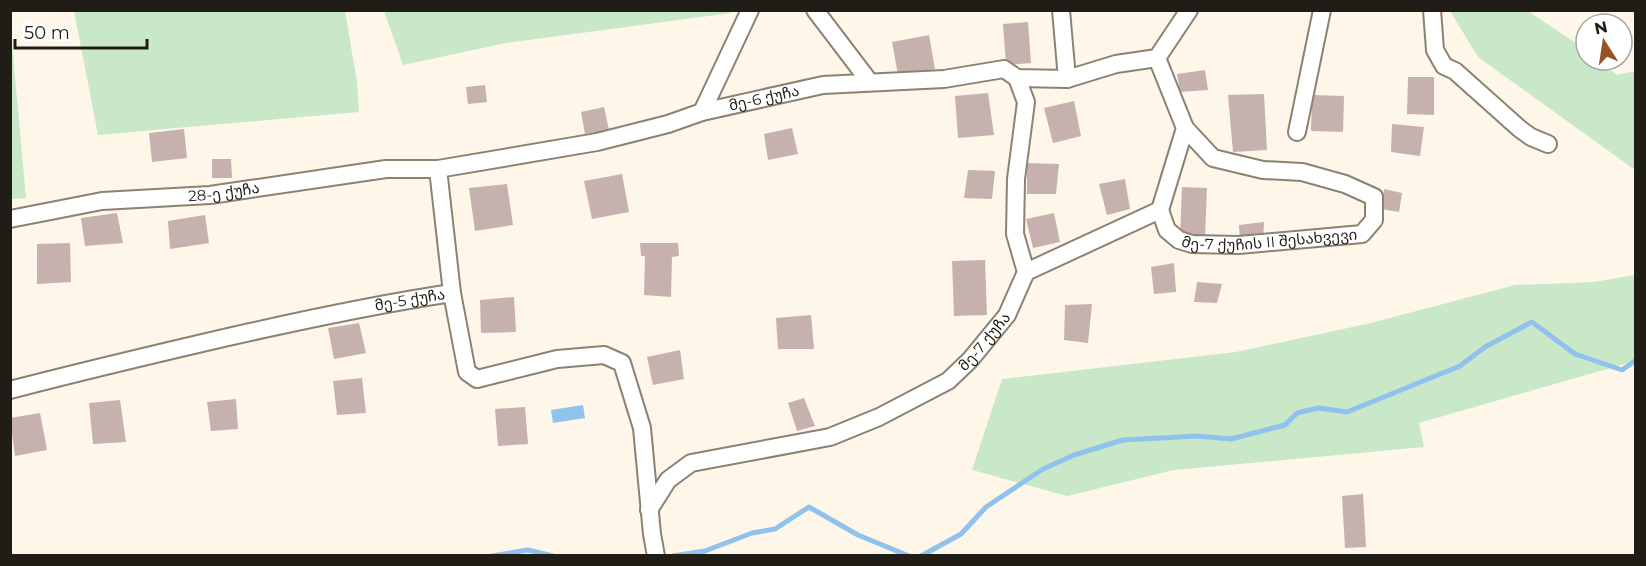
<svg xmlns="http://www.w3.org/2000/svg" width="1646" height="566" font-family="Montserrat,'Noto Sans Georgian',sans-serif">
<rect width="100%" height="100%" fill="#fef6e8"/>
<g fill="#c8e8c8">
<path d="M74,11H345L357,82L359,112L98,135Z"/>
<path d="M384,11V10L731,11V13L506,43L403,65Z"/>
<path d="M1450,11H1528L1586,50V60H1598L1617,75L1635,71V170L1478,57Z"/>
<path d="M11,32L26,198L11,199Z"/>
<path d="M1635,275V361L1419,423L1424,447L1174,470L1067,496L972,470L1002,379L1236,352L1371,323L1515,285L1594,282Z"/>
</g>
<path fill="#90c2ed" d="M583,405L585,418L553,423L551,410Z"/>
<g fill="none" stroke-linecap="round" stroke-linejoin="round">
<g stroke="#90c2ed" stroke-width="5">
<path d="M492,556L528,550L553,556"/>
<path d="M673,556L705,551L752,533L775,529L809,507L858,535L909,556"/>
<path d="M921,556L961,534L986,507L1043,469L1074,455L1123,440L1197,436L1231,439L1285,425L1297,413L1318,408L1347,412L1460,366L1485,347L1532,322L1575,354L1622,370L1636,360"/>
</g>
</g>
<g fill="#c7b1ae">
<path d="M1028,22L1031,63L1006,65L1003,24Z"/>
<path d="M929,35L935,69L898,75L892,42Z"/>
<path d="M1205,70L1208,90L1180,92L1177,74Z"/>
<path d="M1408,77H1434V115L1407,114Z"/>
<path d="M485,85L487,102L468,104L466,87Z"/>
<path d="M988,93L994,135L958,138L955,96Z"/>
<path d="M1264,94L1267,150L1233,152L1228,95Z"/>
<path d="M1312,95L1344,96L1343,132L1311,131Z"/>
<path d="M1074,101L1081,136L1053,143L1044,108Z"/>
<path d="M604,107L609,130L585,134L581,112Z"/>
<path d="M1392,124L1424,127L1420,156L1391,152Z"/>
<path d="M792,128L798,154L768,160L764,134Z"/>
<path d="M184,129L187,158L152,162L149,133Z"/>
<path d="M212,159H231L232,178H212Z"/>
<path d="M1027,163L1059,164L1056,194H1027Z"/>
<path d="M968,170L995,171L992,199L964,198Z"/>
<path d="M622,174L629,212L592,219L584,181Z"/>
<path d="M1125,179L1130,209L1107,215L1099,184Z"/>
<path d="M507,184L513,225L475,231L469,188Z"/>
<path d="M1182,187L1207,188L1205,239L1180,237Z"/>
<path d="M1384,189L1402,193L1399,212L1381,209Z"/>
<path d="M117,213L123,243L85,246L81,218Z"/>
<path d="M1054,213L1060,242L1033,248L1026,219Z"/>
<path d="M205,215L209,243L170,249L168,221Z"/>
<path d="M1264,222L1263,241L1240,242L1239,225Z"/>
<path d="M70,243L71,282L37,284V244Z"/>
<path d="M640,243H678L679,256L672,257L671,297L644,295L645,256H641Z"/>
<path d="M985,260L987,315L954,316L952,261Z"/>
<path d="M1174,263L1176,292L1154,294L1151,267Z"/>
<path d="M1197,282L1222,284L1217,303L1194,302Z"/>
<path d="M514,297L516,332L481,333L480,300Z"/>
<path d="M1092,304L1088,343L1064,340L1065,305Z"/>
<path d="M811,315L814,349H778L776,318Z"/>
<path d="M359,323L366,353L334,359L328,328Z"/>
<path d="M680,350L684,379L653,385L647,357Z"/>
<path d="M362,378L366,413L337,415L333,381Z"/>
<path d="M804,398L815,426L797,431L788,403Z"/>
<path d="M236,399L238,429L211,431L207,402Z"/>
<path d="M120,400L126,442L93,444L89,403Z"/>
<path d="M525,407L528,444L498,446L495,409Z"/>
<path d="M40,413L47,450L15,456L10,418Z"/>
<path d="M1363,494L1366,547L1345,548L1342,496Z"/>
</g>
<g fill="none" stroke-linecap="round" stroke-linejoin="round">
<g stroke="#8b8272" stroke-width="20">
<g id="minor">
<path d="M815,10L869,81"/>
<path d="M1061,10L1067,79"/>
<path d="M1432,10L1435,50L1444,66L1455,71L1520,129L1531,137L1548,144"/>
<path d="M1017,78L1026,102L1016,179L1015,234L1026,272"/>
<path d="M702,112L750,10"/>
<path d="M1297,132L1322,10"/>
<path id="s1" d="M1160,210L1167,230L1179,240L1192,244L1239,245L1362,234L1374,220V197L1345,184L1302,172L1263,170L1213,158L1185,128"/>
<path id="s2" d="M10,219L102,201L210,195L386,169H438"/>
<path id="s3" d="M452,293L438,169L597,142L668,124L702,112L823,85L944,79L1004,69L1017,78L1067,79L1116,64L1157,58L1189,10"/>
<path id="s4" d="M10,390C83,371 155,354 228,337C303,320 377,304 452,293L467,372L477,379L557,359L604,355L622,363L642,428L652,534L656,556"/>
<path id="s5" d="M649,510L668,480L691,463L830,437L879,417L948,381L970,360L1007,315L1026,272L1160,210L1185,128L1157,58"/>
</g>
</g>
<use href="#minor" stroke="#fff" stroke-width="16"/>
</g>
<g text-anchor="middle" stroke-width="4.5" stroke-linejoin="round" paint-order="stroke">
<g font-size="15" fill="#201d16" stroke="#fff">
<text dy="5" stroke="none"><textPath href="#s3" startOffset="459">მე-6 ქუჩა</textPath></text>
<text dy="5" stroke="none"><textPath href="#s2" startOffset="216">28-ე ქუჩა</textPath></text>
<text dy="5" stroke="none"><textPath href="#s1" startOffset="128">მე-7 ქუჩის II შესახვევი</textPath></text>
<text dy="5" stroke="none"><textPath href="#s4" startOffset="410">მე-5 ქუჩა</textPath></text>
<text dy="5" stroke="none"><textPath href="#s5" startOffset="390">მე-7 ქუჩა</textPath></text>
</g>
</g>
<rect width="1646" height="566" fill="none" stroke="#201d16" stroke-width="24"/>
<g transform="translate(1604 42) rotate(348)"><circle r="28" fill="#ffffff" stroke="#a6a5a2" stroke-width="1.5"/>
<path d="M0-4.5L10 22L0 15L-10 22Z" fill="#965423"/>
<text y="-9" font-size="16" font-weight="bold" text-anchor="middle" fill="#201d16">N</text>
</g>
<path d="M15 39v9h132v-9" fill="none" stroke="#201d16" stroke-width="3"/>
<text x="24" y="39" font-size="18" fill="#201d16" stroke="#ffffff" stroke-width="4.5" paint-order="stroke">50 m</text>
</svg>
